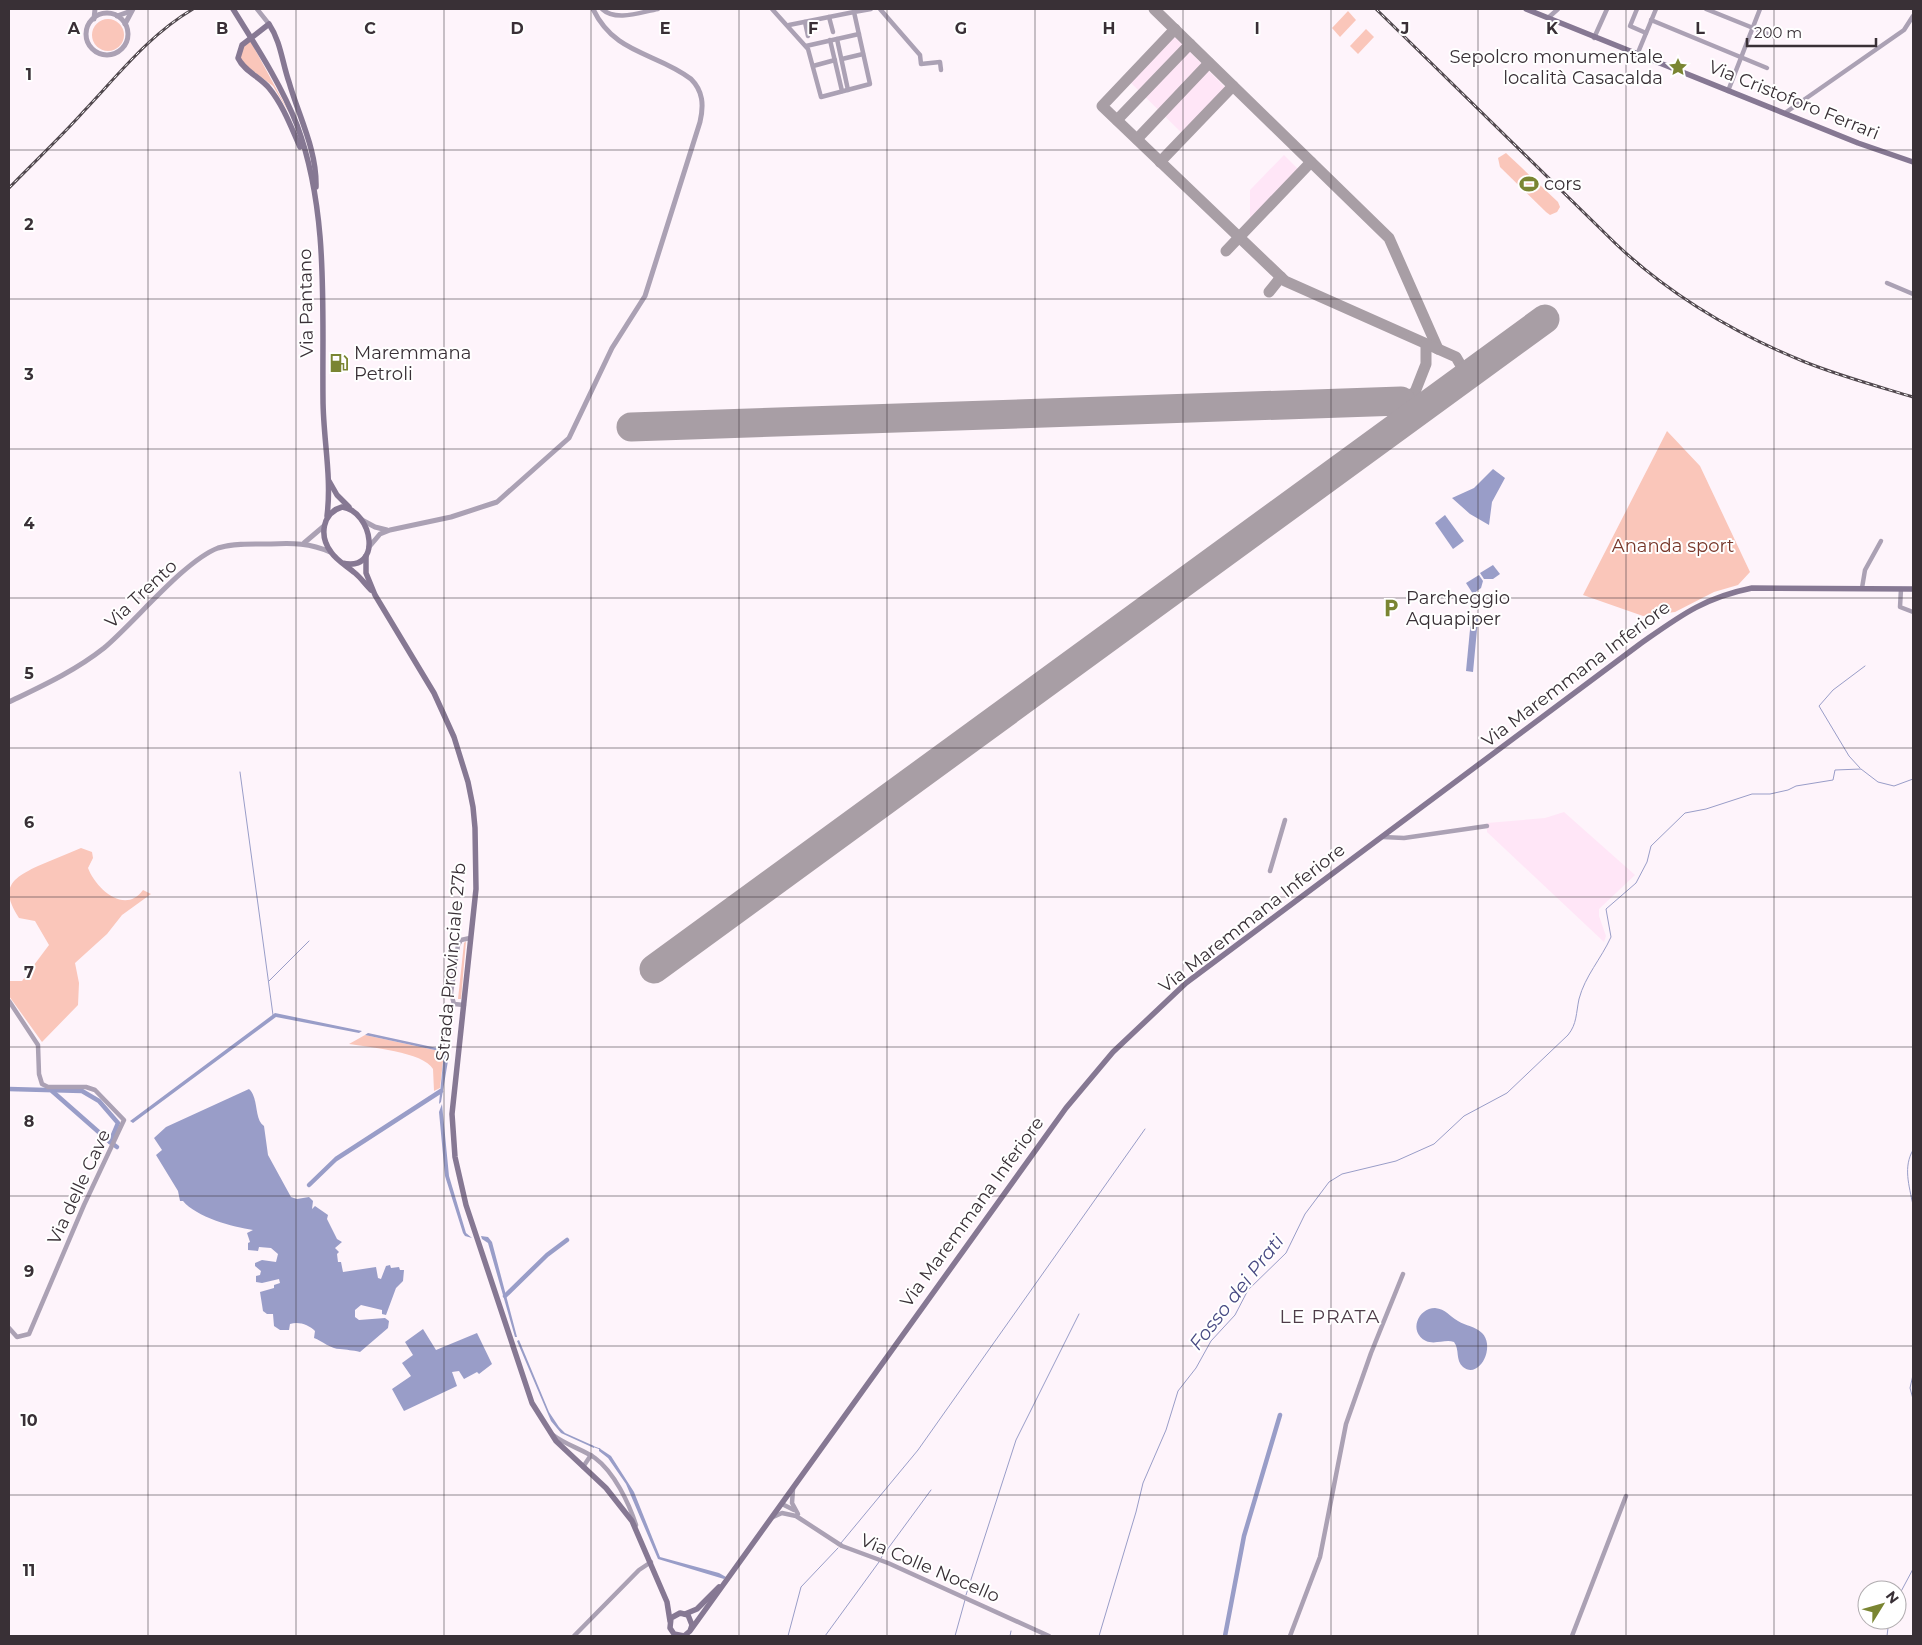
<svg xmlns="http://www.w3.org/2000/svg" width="1922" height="1645" font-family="Montserrat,sans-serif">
<rect width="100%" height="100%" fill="#fef4fb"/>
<g fill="#ffe6f7">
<path d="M1168,30L1231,93L1187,138L1124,76Z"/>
<path d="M1284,155L1303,174L1256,223L1250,218V190Z"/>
<path d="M1564,812L1635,875L1599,909V916L1606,936L1604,942L1487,832V823L1545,818Z"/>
</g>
<g fill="#fac6ba">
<path d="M1348,11L1356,20L1340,37L1332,28Z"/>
<circle cx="108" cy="35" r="16"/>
<path d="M1366,29L1374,37L1358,54L1350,46Z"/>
<path d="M250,40L291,116L273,86L245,65L240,58L242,47Z"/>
<path d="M1506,153L1558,202L1560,207L1557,212L1550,215L1546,212L1500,167L1498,158Z"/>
<path d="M1667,431L1700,466L1750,572L1738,585L1714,592L1675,612L1643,616L1583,595Z"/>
<path d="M81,848L92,852L93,858L88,868C96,889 125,915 143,890L151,894L122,915L107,934L75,963L79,983L78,1005L42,1042L9,996V981H22L49,945L35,921L19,918C0,889 10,879 38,866C52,860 67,854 81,848Z"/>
<path d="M466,941L461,999H458L464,943Z"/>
<path d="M365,1035L444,1052L440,1088L434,1091L433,1069C424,1052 368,1047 349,1044Z"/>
</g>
<g fill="#999dc8">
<path d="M1493,469L1505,478L1492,502L1489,525L1470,514L1452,498L1474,488Z"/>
<path d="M1445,515L1464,541L1453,549L1435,523Z"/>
<path d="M1493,565L1500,574L1493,579H1484L1480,573Z"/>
<path d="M1479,575L1483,581L1481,588L1473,594L1466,583Z"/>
<path d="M1475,615L1478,619L1473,672L1466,671L1471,619Z"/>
<path d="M275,1013L362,1031L359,1033L276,1017L133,1123L130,1121Z"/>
<path d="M368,1033L446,1050L449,1055L441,1102L439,1104L444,1052L365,1035Z"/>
<path d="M249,1089C259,1098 254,1120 264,1126L268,1155L291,1197L297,1199L309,1197L313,1201L312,1209L315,1206L328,1215L327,1219L337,1239L342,1242L335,1248L339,1252L337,1254L338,1262H341L343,1272L376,1267L378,1278L381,1279L386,1266L390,1265L391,1268L399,1267L400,1270H404L403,1281L396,1288L386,1315L382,1314V1310L361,1305L355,1310V1317L359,1320L385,1318L389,1321L388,1328L360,1352C352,1350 347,1350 340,1349C331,1349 322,1341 314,1338L315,1331C309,1325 299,1321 290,1324L289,1330H280L274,1326L273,1314H267L263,1311L260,1292L274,1288V1285L280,1283L279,1279L262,1283L256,1282V1276L260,1275L261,1271L255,1266V1263L262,1260L276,1262L278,1254L271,1248L259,1247L258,1251L248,1250V1243L250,1242L247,1233L253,1230C233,1227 196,1217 183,1201H180L178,1191L156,1155L162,1150L154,1138L166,1127Z"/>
<path d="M442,1104L449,1176L466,1233L472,1238L465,1236L463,1233L445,1176L439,1112Z"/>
<path d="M481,1236L488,1237L492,1242L517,1337H515L488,1243L482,1239Z"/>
<path d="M1435,1308C1446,1309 1449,1316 1458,1321C1466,1326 1475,1326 1482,1333C1496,1347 1479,1380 1463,1367C1455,1360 1460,1350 1454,1342C1445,1339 1435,1345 1426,1341C1408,1332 1418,1308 1435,1308Z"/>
<path d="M423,1329L436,1350L477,1333L492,1364L479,1374L477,1372L464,1379L459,1371L452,1372L457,1386L404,1411L392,1389L411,1376L402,1363L413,1355L405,1342Z"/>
<path d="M519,1340L549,1412L559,1427L565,1433L594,1446V1448L561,1433L551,1421L517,1341Z"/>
<path d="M599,1448L611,1456L634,1492L660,1557L719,1573L726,1577L724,1579L658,1559L626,1484L608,1458L599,1451Z"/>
</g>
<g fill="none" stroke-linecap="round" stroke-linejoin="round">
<g stroke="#999dc8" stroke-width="1">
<path d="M1860,768L1849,756L1819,706L1833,690L1865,666"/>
<path d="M240,772L273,1015"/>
<path d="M269,981L309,941"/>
<path d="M1913,1150C1903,1167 1909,1185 1913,1205"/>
<path d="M1913,1375L1910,1388L1913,1399"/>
<path d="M592,1446L600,1449"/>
<path d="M841,1543L918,1450L1145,1129"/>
<path d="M881,1558L931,1490"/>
<path d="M966,1595L1016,1440L1079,1314"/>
<path d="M1897,1599L1913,1569"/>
<path d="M788,1636L801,1587L838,1548"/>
<path d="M825,1636L879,1562"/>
<path d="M955,1636L965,1600"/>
<path d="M1010,1636L1011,1631"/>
<path d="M1099,1636L1136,1512L1143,1483L1166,1430L1178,1391L1196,1368L1211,1341L1235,1315L1248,1290L1286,1253L1305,1214L1329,1182L1342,1174L1396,1161L1434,1144L1464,1116L1507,1093L1568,1035C1577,1024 1576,1013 1579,999C1585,976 1601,959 1611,937L1606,909L1636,883L1647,862L1651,846L1685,813L1706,809L1752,794H1770L1788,790L1796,786L1833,780L1835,770L1861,769L1878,782L1894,786L1913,779"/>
<path d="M1887,1636L1889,1620"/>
</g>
<g stroke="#999dc8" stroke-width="4.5">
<path d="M9,1089L82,1091L99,1101L118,1123L110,1142L117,1147"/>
<path d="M52,1091L110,1142"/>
<path d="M309,1185L336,1159L441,1091"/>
<path d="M505,1296L547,1255L567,1240"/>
<path d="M1225,1636L1244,1536L1280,1415"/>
</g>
<g stroke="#a89ea5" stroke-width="11">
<path d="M1154,9L1389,238L1438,349"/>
<path d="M1175,29L1102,106L1285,281L1456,357L1467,376"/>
<path d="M1117,120L1190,44"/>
<path d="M1137,139L1209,63"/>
<path d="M1160,162L1233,86"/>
<path d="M1226,251L1311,162"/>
<path d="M1269,292L1281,277"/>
<path d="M1401,401L1415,392L1426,364V344"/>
</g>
<g stroke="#a89ea5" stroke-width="29">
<path d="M631,427L1401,401"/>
<path d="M654,969L1545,319"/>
</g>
<g stroke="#aba1b4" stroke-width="4.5">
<path d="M257,9L269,24"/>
<path d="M602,9C616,22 641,12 658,9"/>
<path d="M772,9L808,49L821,97L870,84L854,12L871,9"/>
<path d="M880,9L920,55L921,64L940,62L941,70"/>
<path d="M1637,9L1630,26L1646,33"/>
<path d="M1706,9L1773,36"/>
<path d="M829,17L833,32"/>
<path d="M1548,18L1558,9"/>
<path d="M1651,20L1767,68"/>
<path d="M805,22L808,36"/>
<path d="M789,25L854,12"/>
<path d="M1594,38L1607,9"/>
<path d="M837,39L848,90"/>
<path d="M830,40L842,91"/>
<path d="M806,46L859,34"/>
<path d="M1637,55L1656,9"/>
<path d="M842,59L863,54"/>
<path d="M813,66L835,60"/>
<path d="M1728,91L1760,9"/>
<path d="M1785,113L1904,30L1913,16"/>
<path d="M1887,283L1913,294"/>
<path d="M1862,588L1865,570L1881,541"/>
<path d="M1901,589L1900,607L1913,612"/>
<path d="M1383,837L1404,838L1487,826"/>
<path d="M1270,871L1285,820"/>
<path d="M9,1001L38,1045L39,1074L42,1084L48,1087H86L95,1090L124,1120L84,1205L29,1334L17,1337L9,1328"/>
<path d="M464,1005L454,1004L451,993L458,945L461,940L470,938"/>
<path d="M553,1435C566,1445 582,1449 595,1458C614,1472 629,1503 636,1525"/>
<path d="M583,1467L591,1455"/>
<path d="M793,1489L792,1503L798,1514"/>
<path d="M782,1504L794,1510"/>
<path d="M773,1517L782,1513L796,1516L842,1546L888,1563L1049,1636"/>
<path d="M574,1636L639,1570L651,1562"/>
<path d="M1290,1636L1320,1557L1346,1424L1371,1353L1403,1274"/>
<path d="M1572,1636L1626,1496"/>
</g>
<g stroke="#aba1b4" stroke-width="5">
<circle cx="107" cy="34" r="21"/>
<path d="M117,16L131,11"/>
<path d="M94,19L95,9"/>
<path d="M125,24L133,9"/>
<path d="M362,520L375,527L387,530"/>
<path d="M304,543L324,526"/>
<path d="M369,547L380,534L390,530L451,517L497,502L569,438L612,348L645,296L700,122C704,105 703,91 691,79C656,52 615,55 593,9"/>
<path d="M9,702C42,686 75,671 104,648C135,622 184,561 218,548C235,543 254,544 271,544C293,543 310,543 330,552"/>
</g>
<g stroke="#867893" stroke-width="5.5">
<path d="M233,9C256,46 281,84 297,125C329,212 322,308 323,399C323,438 332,477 327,516"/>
<path d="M1526,9L1858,143L1913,162"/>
<path d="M300,147C291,127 283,105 269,88C260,77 244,71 238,58L242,45L269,24C281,42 282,62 289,82C299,117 317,150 316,187"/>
<path d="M329,481L337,495L349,507"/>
<path d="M366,556V573L375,595L434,693L454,737L468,782L473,807L475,828L476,889L452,1114L455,1157L466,1205L532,1403L556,1441L606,1488L632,1521L667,1602L670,1621"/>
<path d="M342,563C383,573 373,511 342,507C322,513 319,536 331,552C337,561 347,566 355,573C361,578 365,584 371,590"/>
<path d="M685,1614L697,1609L719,1587"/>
<path d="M690,1631L692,1625L688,1615L680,1613L671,1618L670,1628L674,1634L684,1636L690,1631L1066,1108L1113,1052L1186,983L1640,644C1680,616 1703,598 1752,588L1913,589"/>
</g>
<g stroke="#52494f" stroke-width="3">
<g id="rail">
<path d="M1376,9L1616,244C1670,295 1736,334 1805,362C1840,376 1877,386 1913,397"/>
<path d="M9,188C34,162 60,138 84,111C119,74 149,35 193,9"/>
</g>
</g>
<use href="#rail" stroke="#fff" stroke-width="1" stroke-dasharray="4" stroke-linecap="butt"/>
</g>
<path fill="none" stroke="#393036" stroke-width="1" stroke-opacity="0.55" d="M148,9V1636M296,9V1636M444,9V1636M591,9V1636M739,9V1636M887,9V1636M1035,9V1636M1183,9V1636M1331,9V1636M1478,9V1636M1626,9V1636M1774,9V1636M9,150H1913M9,299H1913M9,449H1913M9,598H1913M9,748H1913M9,897H1913M9,1047H1913M9,1196H1913M9,1346H1913M9,1495H1913"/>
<defs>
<g id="sight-bare" transform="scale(1.5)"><path d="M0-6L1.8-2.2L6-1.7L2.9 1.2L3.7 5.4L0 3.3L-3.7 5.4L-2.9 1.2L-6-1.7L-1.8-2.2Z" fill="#7a8532" stroke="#fff" stroke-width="2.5" paint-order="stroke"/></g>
<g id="stadium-bare" transform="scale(1.5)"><path d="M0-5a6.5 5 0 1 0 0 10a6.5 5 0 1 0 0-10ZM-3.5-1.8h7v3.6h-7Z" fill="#7a8532" stroke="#fff" stroke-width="2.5" paint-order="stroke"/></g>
<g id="fuel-bare" transform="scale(1.5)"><path d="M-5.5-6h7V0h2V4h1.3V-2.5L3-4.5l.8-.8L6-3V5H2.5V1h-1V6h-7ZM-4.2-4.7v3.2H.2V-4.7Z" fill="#7a8532" stroke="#fff" stroke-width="2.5" paint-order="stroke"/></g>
<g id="parking-bare" transform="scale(1.5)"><path d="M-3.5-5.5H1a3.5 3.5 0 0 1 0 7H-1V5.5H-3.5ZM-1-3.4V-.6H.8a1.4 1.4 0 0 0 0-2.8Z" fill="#7a8532" stroke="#fff" stroke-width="2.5" paint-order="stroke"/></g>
</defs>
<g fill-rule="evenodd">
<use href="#sight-bare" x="1678" y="67"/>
<use href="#stadium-bare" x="1529" y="184"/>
<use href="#fuel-bare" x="339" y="363"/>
<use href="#parking-bare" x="1391" y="608"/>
</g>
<g text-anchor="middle" stroke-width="4" stroke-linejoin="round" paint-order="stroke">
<g font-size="18" fill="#393036" stroke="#fff" text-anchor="start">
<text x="1663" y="63" text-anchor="end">Sepolcro monumentale<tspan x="1663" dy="21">località Casacalda</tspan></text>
<text x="1544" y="190">cors</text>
<text x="354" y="359">Maremmana<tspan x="354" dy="21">Petroli</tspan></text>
<text x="1406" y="604">Parcheggio<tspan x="1406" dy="21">Aquapiper</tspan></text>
</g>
<g font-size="18" fill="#393036" stroke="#fff">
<text transform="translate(1794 100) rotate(22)" y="6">Via Cristoforo Ferrari</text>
<text transform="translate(306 303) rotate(-91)" y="6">Via Pantano</text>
<text transform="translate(141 594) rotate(-43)" y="6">Via Trento</text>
<text transform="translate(1576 674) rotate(-37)" y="6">Via Maremmana Inferiore</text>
<text transform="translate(1252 918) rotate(-38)" y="6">Via Maremmana Inferiore</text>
<text transform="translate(451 962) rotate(-85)" y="6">Strada Provinciale 27b</text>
<text transform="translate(79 1187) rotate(-65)" y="6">Via delle Cave</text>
<text transform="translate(972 1212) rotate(-54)" y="6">Via Maremmana Inferiore</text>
<text transform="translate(930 1568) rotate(23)" y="6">Via Colle Nocello</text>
</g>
<g font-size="18" fill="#78382b" stroke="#fff">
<text x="1673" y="552">Ananda sport</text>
</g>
<g font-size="19" font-style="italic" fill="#484a83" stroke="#fff">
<text transform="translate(1236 1292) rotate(-52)" y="7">Fosso dei Prati</text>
</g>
<g font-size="19" letter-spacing="1" fill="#4f3c49" stroke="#fff">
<text x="1330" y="1323">LE PRATA</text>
</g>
</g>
<g font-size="16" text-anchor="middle" font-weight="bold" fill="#393036" stroke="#fff" stroke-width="4" stroke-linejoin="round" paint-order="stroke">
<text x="74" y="34">A</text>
<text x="222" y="34">B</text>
<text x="370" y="34">C</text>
<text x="517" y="34">D</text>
<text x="665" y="34">E</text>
<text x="813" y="34">F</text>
<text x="961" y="34">G</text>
<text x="1109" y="34">H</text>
<text x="1257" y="34">I</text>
<text x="1405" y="34">J</text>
<text x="1552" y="34">K</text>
<text x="1700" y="34">L</text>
<text x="29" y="80">1</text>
<text x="29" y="230">2</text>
<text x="29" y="380">3</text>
<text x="29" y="529">4</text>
<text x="29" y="679">5</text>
<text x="29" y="828">6</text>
<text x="29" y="978">7</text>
<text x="29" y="1127">8</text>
<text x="29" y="1277">9</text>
<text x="29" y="1426">10</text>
<text x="29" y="1576">11</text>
</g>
<rect width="1922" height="1645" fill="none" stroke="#393036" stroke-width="20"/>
<g transform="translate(1882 1605) rotate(53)"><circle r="24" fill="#ffffff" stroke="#b0acaf"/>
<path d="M0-4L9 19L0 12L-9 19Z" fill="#7a8532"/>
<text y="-8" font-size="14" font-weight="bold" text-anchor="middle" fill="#393036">N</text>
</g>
<path d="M1747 38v8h129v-8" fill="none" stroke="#393036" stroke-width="2.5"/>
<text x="1754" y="38" font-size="15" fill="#393036" stroke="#ffffff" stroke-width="4" paint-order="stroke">200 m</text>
</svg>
